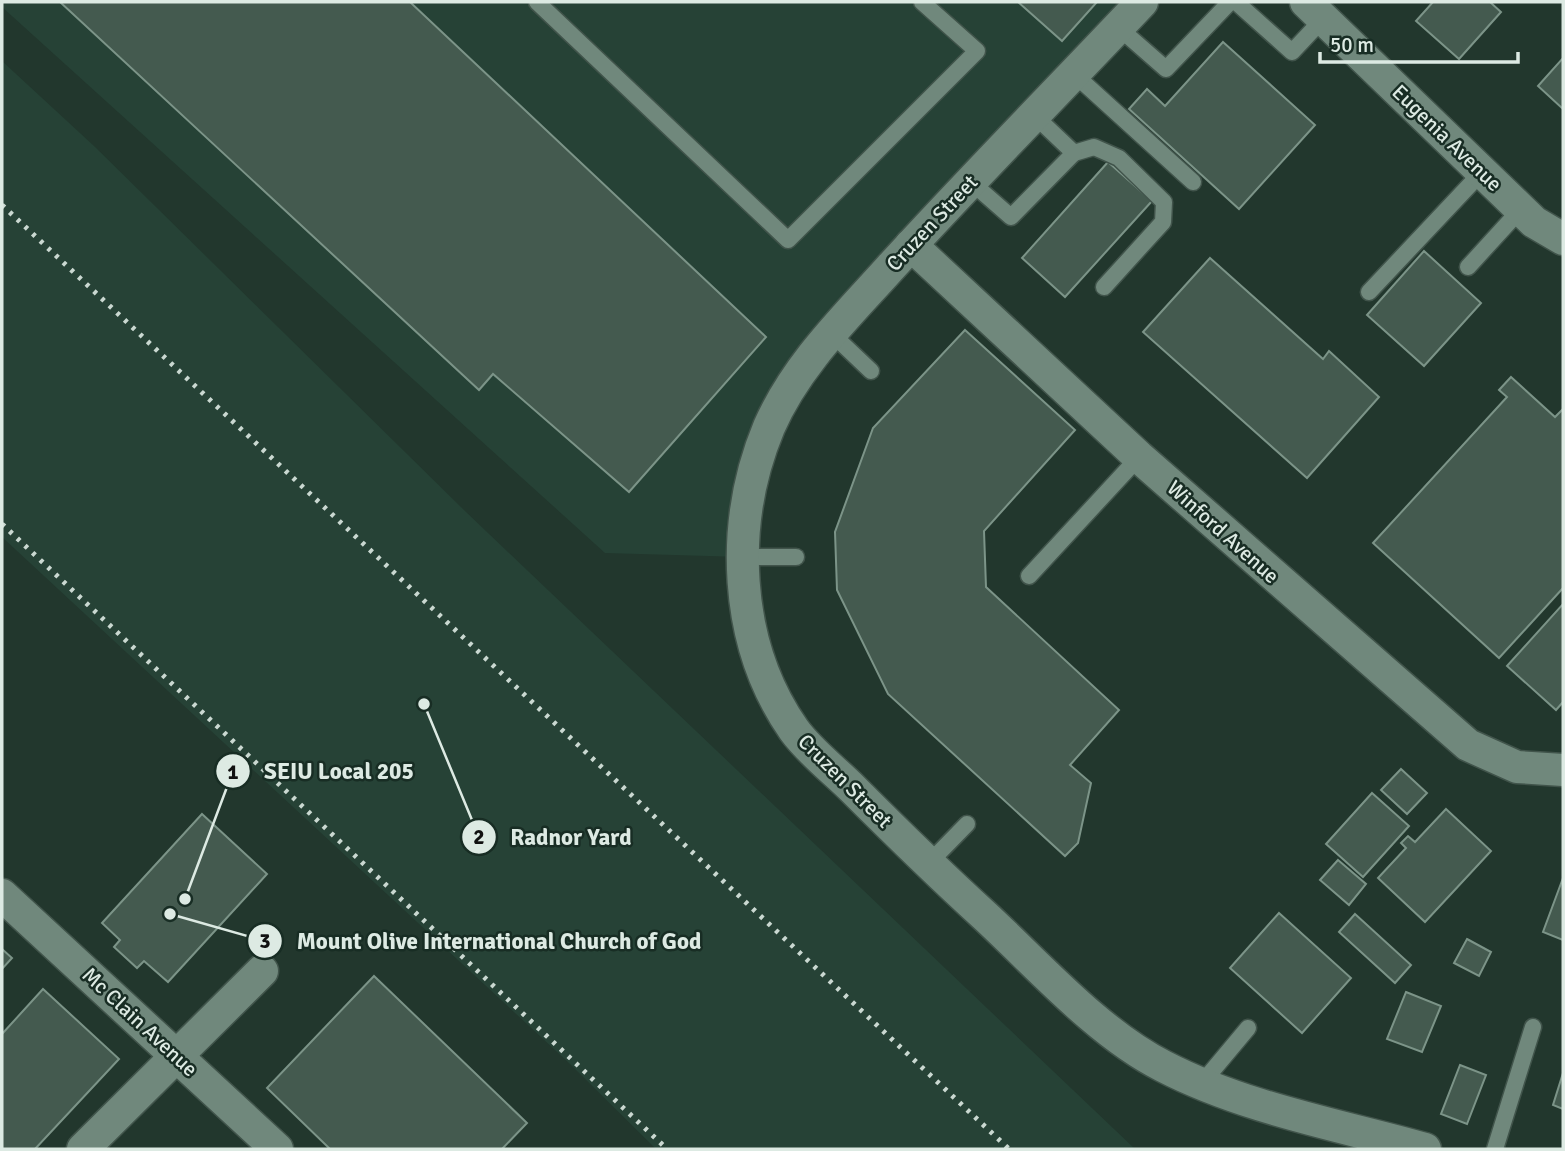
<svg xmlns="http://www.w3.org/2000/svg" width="1565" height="1151" font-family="Signika,sans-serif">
<rect width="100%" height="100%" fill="#22372d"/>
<g fill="#264236">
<path d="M2,2H1142L789,389L743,557L605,553L2,7Z"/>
<path d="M2,61L94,146L466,512L1135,1149H656L569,1063L2,537Z"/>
</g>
<g fill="#445a4f" stroke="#7c9488" stroke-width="2">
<path d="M60,2H410L766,337L629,492L493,374L479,390Z"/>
<path d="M1018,2H1097L1062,41Z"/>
<path d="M1433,2H1490L1501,12L1459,59L1416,21Z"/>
<path d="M1223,42L1315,125L1239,209L1129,109L1147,89L1165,106Z"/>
<path d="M1563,58V109L1538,86Z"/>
<path d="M1108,162L1152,201L1065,297L1022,258Z"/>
<path d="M1424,251L1481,303L1424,366L1367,315Z"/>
<path d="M1210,258L1323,359L1329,351L1379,397L1307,478L1143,332Z"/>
<path d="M965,330L1075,430L984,531L986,587L1119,710L1070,765L1091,783L1078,843L1065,856L888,694L837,590L835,532L873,428Z"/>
<path d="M1511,377L1555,417L1563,409V588L1499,658L1373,543L1507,397L1499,390Z"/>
<path d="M1563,604V702L1556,710L1507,666Z"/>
<path d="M1401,769L1427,793L1407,814L1381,790Z"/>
<path d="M1372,793L1409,826L1363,877L1326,844Z"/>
<path d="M1446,809L1491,851L1425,922L1378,878L1406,848L1401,843L1408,836L1415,842Z"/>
<path d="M202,814L267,874L168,982L144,961L137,968L114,947L120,940L102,923Z"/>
<path d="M1338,860L1366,884L1349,905L1320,880Z"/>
<path d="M1563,878V940L1543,932Z"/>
<path d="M1279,913L1351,978L1302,1033L1230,968Z"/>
<path d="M1355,914L1411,965L1395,983L1339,932Z"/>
<path d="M1467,939L1491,952L1479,976L1454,963Z"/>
<path d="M2,949L12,958L2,969Z"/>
<path d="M374,976L527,1123L502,1149H330L267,1088Z"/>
<path d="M43,989L119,1059L35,1149H2V1034Z"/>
<path d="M1406,992L1441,1006L1422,1052L1387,1039Z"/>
<path d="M1460,1065L1486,1075L1467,1124L1441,1114Z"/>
<path d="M1563,1073V1109L1553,1105Z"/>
</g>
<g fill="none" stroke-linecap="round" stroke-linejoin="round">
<g stroke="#41544b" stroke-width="19">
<g id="lane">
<path d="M537,2L788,240L977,51L922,2"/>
<path d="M1236,2L1292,52L1323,19"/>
<path d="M1118,27L1166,69L1230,2"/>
<path d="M1074,74L1193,182"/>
<path d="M1074,153L1094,147L1119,158L1164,202L1163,222L1104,287"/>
<path d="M971,182L1011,217L1074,153L1034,115"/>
<path d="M1468,267L1521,209"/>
<path d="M1369,292L1482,172"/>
<path d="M831,333L871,371"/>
<path d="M743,557H796"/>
<path d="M1029,576L1139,457"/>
<path d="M928,864L967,824"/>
<path d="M1202,1083L1248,1028"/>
<path d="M1495,1149L1533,1027"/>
</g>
</g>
<g stroke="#41544b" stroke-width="35">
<g id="street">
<path d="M1142,2C1058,91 972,178 890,268C846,317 796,365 769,427C729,523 733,643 794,730C810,752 834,770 853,789C896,832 940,875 985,916C1039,966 1098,1033 1163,1066C1244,1108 1339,1125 1425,1149"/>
<path d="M1306,2L1534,222L1563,239"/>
<path d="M911,245L1139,457L1468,745L1517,767L1563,770"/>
<path d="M2,895L277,1149"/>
<path d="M83,1149L262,971"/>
</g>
</g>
<use href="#lane" stroke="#70887c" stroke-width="16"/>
<use href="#street" stroke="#70887c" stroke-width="32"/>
<g stroke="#cad8d1" stroke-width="5" stroke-dasharray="3.5 7" stroke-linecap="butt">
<path d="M2,205L1009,1149"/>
<path d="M2,524L667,1149"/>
</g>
</g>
<g text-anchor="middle" stroke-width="5" stroke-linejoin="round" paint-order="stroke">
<g font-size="21" fill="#ddeae3" stroke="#182d24">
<text transform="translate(1447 138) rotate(44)" y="7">Eugenia Avenue</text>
<text transform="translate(932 223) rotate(-47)" y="7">Cruzen Street</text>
<text transform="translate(1223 532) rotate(42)" y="7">Winford Avenue</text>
<text transform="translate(845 781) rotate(45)" y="7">Cruzen Street</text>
<text transform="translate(140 1022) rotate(43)" y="7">Mc Clain Avenue</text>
</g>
</g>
<path fill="none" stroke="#ddeae3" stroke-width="2.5" d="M185 899L233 771M424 704L479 837M170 914L265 941"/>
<g fill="#ddeae3" stroke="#182d24" stroke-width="2.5">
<circle cx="185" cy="899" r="7"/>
<circle cx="424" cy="704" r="7"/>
<circle cx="170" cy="914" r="7"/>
<circle cx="233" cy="771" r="18"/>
<circle cx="479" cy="837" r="18"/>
<circle cx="265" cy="941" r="18"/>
</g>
<g font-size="21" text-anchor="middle" font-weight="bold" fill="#111">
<text x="233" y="779">1</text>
<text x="479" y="844">2</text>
<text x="265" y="948">3</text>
</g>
<g font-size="23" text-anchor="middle" font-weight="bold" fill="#ddeae3" stroke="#182d24" stroke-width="5" stroke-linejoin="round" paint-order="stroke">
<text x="339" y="779">SEIU Local 205</text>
<text x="571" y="845">Radnor Yard</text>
<text x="499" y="949">Mount Olive International Church of God</text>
</g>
<rect width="1565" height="1151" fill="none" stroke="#ddeae3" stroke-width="7"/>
<path d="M1320 52v10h198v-10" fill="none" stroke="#ddeae3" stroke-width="3.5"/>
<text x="1330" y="52" font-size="21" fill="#ddeae3" stroke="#182d24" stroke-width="5" paint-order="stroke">50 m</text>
</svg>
